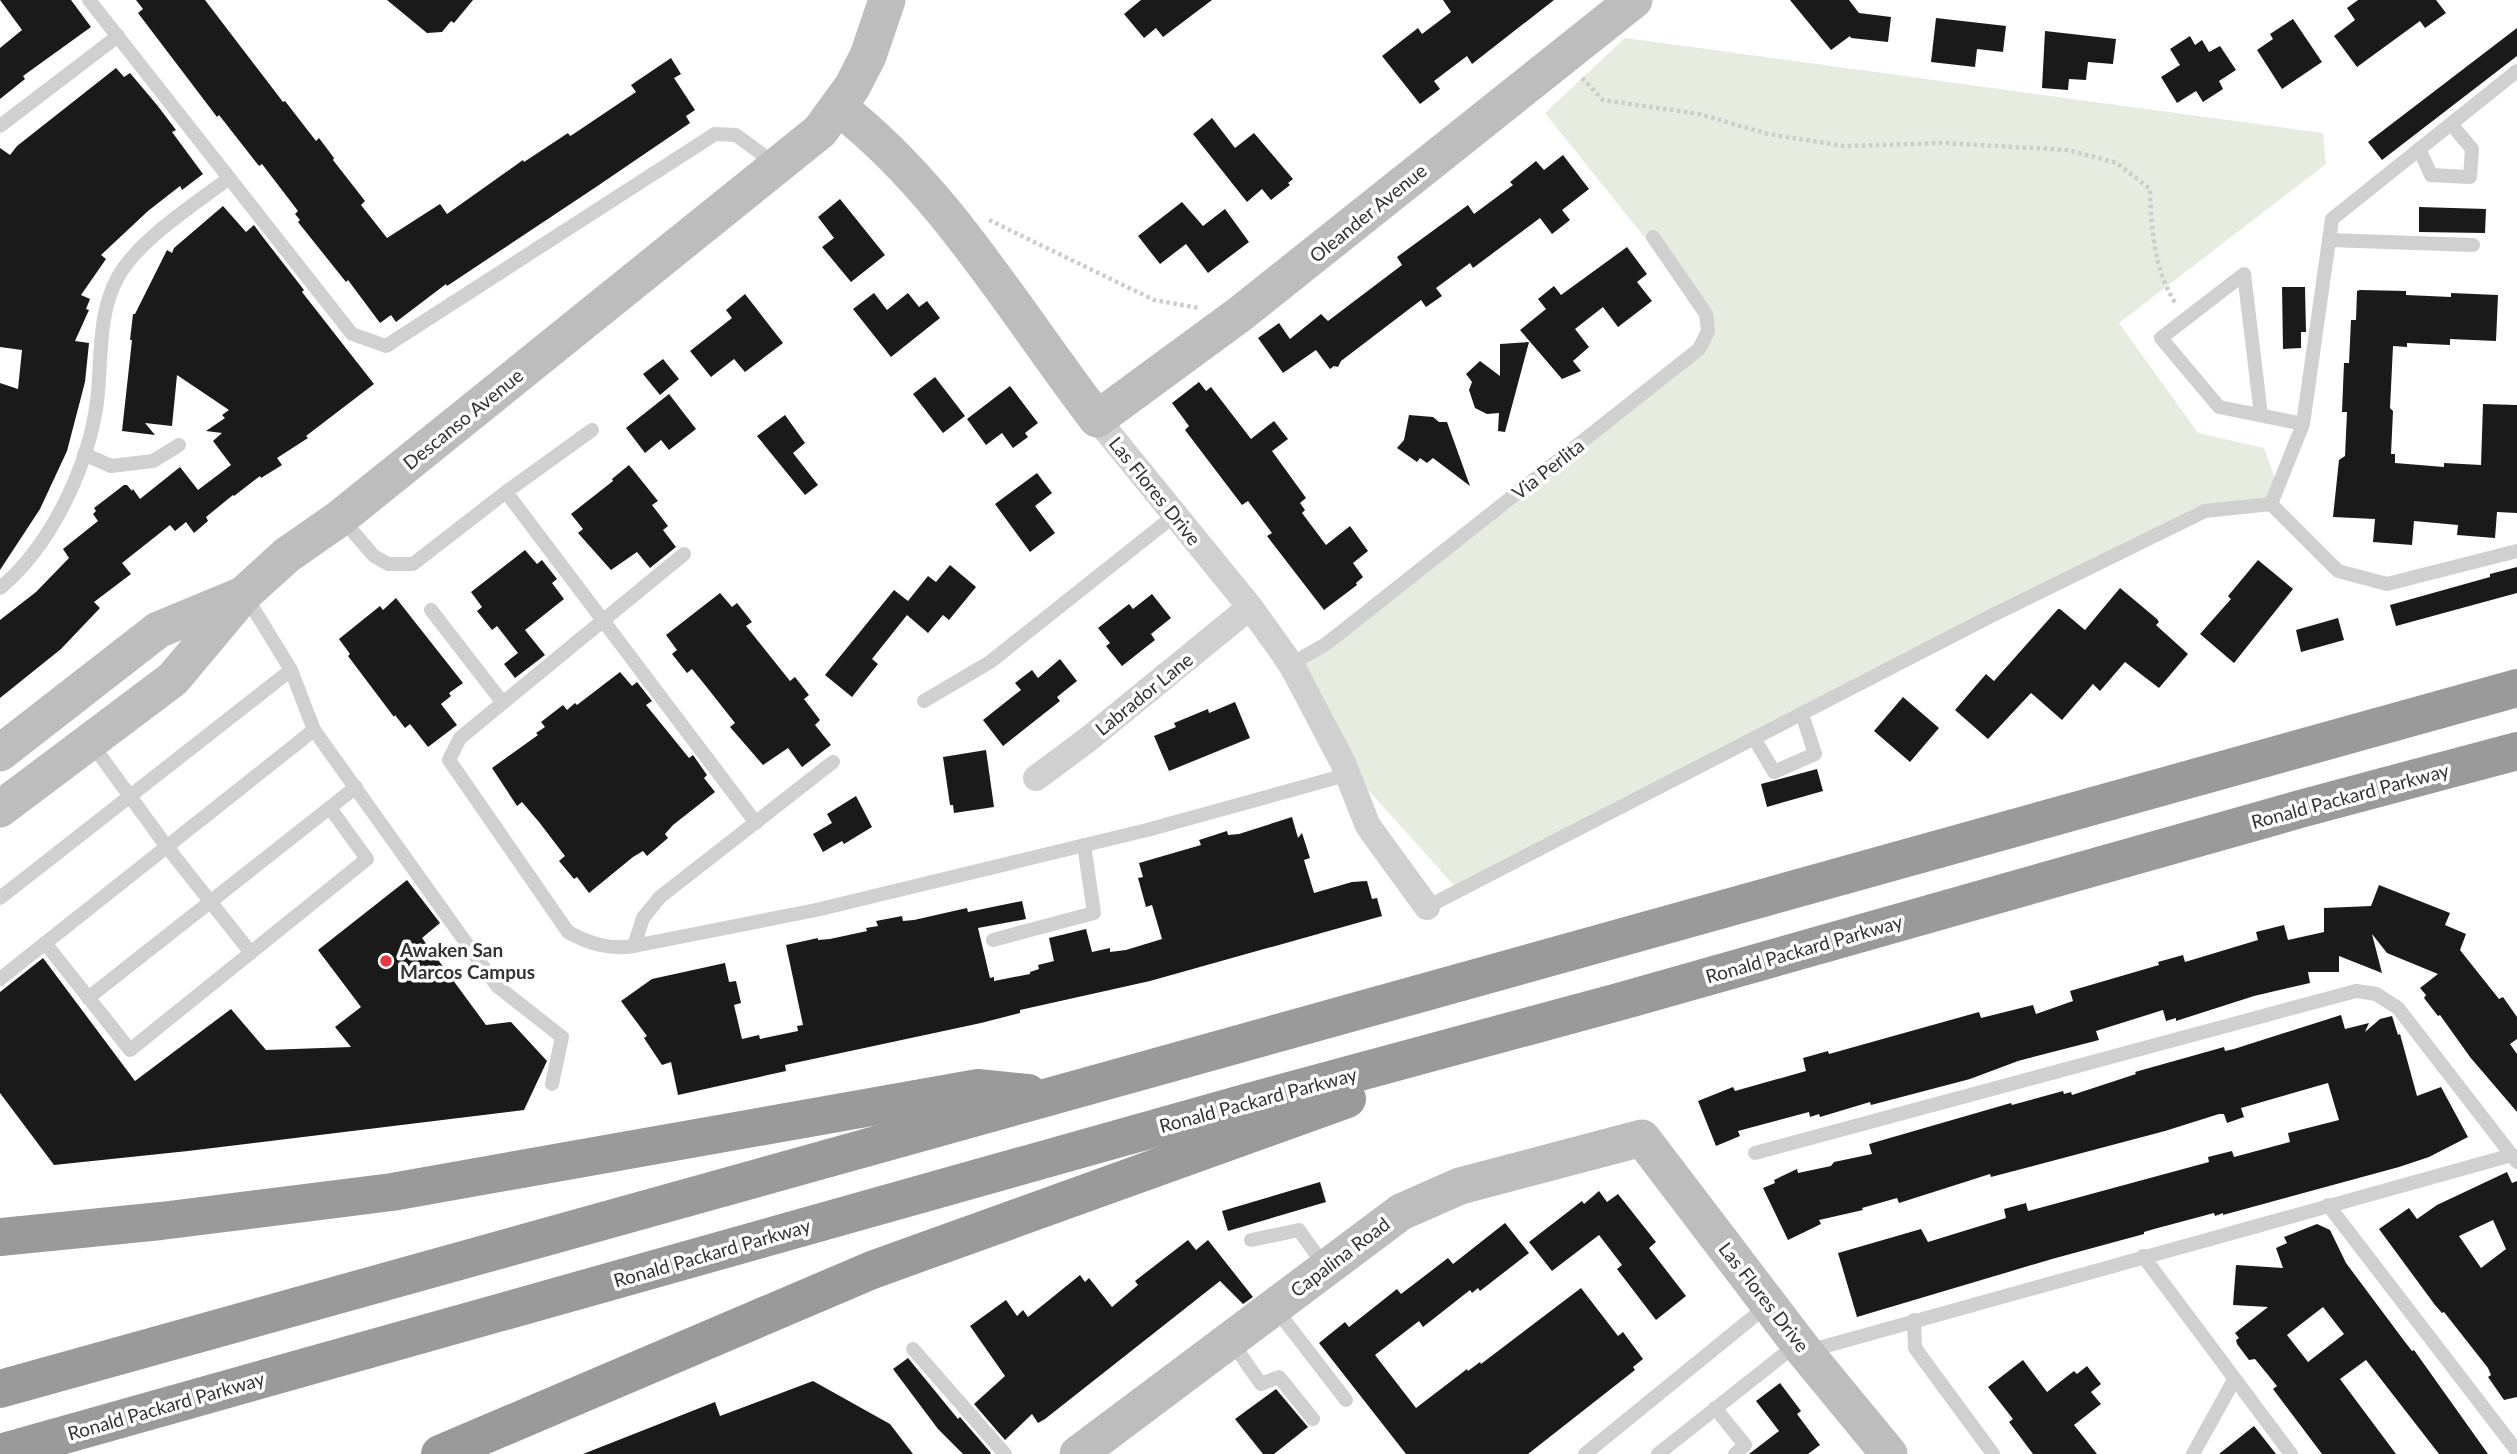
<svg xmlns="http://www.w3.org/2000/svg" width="2517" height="1454" font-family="Lato,sans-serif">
<rect width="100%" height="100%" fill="#fff"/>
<path fill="#e6ecdf" d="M1625,38L2323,133L2326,164L2119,323L2198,433L2264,448L2282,498L2205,511L1459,891L1324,741L1273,662L1327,644L1699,349L1706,314L1545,113Z"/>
<g fill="#1a1a1a" fill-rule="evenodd">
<path d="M0,0H71L91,27L23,76L25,79L0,99V48L22,30Z"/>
<path d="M136,0H205L283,102L285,101L316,141L319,138L334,158L333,160L365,201L361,205L387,238L440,204L447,214L523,160L524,162L568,133L570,136L572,135L636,92L631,85L671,58L681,74L674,78L695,110L686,116L690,123L596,187L447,286L446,284L396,322L391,315L380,323L348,280L346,282L298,222L300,220L295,214L298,211L262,164L259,166L219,115L217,117L138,13L143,9Z"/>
<path d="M387,0H473L454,23L451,21L442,32L427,33Z"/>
<path d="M1141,0H1212L1163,37L1156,28L1144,38L1124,14Z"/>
<path d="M1443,0H1554L1472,64L1467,56L1434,81L1440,89L1420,104L1382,56L1418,28L1422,34L1451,12Z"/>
<path d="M1790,0H1849L1859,13L1891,17L1888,42L1851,38L1850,36L1831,50Z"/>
<path d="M2358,0H2436L2446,13L2425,28L2420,21L2357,67L2334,36L2355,20L2347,8Z"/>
<path d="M1936,18L2006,26L2003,52L1977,49L1975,67L1931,62Z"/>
<path d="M2293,19L2322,62L2282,89L2257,50L2273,39L2270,34Z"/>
<path d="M2517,28V56L2382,160L2368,142Z"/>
<path d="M2045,31L2116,39L2113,64L2088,62L2086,80L2069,79L2068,90L2042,88Z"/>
<path d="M2190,36L2195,45L2202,40L2209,52L2220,46L2236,70L2219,81L2223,89L2203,102L2196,91L2177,103L2161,77L2180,65L2170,49Z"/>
<path d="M116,68L124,77L130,73L157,105L176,130L172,132L203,174L182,190L180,186L148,211L101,255L106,259L81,295L90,299L86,309L89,310L75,341L89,343L85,382L67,451L40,509L0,570V383L18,389L22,350L0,347V148L10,155L17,146Z"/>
<path d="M1212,118L1235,148L1254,133L1293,179L1288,183L1290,185L1271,200L1262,189L1247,202L1193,134Z"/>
<path d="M1563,155L1589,189L1562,210L1570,220L1552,234L1540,218L1473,268L1470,263L1436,288L1442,296L1426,307L1421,300L1341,361L1338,367L1334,366L1330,369L1316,350L1283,373L1258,338L1279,323L1290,339L1321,314L1328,321L1402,265L1397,257L1468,205L1474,214L1513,185L1510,182L1536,161L1544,170Z"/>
<path d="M840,199L885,255L851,282L822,247L834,238L818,217Z"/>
<path d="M1182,202L1203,226L1225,209L1249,242L1208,273L1186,244L1160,264L1138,236Z"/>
<path d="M223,206L246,232L254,225L262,236L304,290L302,292L374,384L306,436L308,438L277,458L282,465L261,478L260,476L234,496L233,495L206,517L208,521L194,533L186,522L175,531L170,525L122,563L131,574L94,602L100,608L61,649L0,698V620L36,592L69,558L63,549L98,521L93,514L96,511L94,508L124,485H127L132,491L133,489L140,499L180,467L198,490L231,465L213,441L222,433L206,431L225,418L222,415L229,410L177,375L172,426L145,423L155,435L122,431L132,340H130L133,314H135L167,250L172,253L174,248Z"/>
<path d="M2419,207L2486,209L2485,233L2419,232Z"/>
<path d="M1627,247L1647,274L1637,282L1652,301L1618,327L1603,307L1575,329L1589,347L1573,361L1581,371L1562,379L1520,330L1546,309L1538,299L1554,286L1561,295Z"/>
<path d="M2282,287H2305L2306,332H2301V348L2283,349Z"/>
<path d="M2360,290L2406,291V295L2451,297V293L2498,295L2496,341L2450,339V345L2407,343V347L2393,346L2390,408L2393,411L2391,454H2395V463L2444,467V463L2481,465L2483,404L2517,405V513L2497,512L2495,538L2457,535L2458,525L2414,521L2412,545L2373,542L2375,519L2333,517L2339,460L2345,456L2347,412H2342L2344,363H2349L2351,320H2356L2357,291Z"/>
<path d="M874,293L887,310L908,293L919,307L927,301L940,318L891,357L853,309Z"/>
<path d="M745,294L783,343L745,372L734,359L711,377L690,351L732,318L726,310Z"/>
<path d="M1529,342L1505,432L1498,431L1499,413L1487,414L1475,408L1469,390L1472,382L1466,374L1480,361L1500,376V344Z"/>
<path d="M663,359L679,379L660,395L643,374Z"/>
<path d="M935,377L965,416L943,433L913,394Z"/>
<path d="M1199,382L1206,391L1211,387L1251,439L1274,421L1288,439L1272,451L1306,498L1300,503L1305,510L1302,513L1326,545L1350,526L1368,551L1353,563L1363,577L1356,583L1357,585L1324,610L1267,536L1272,533L1248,501L1242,505L1185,430L1189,426L1172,403Z"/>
<path d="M1010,386L1038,423L1025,433L1028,437L1013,448L1002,433L986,445L967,419Z"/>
<path d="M669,394L696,429L669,450L661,440L645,453L626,428Z"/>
<path d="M785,415L805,443L793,453L818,485L805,495L757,436Z"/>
<path d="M1409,415L1433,417L1439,422H1447L1470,486L1433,458L1427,463L1420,458L1417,462L1397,448L1404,440Z"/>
<path d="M629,465L658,501L652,505L668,526L663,530L676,547L650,568L637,552L611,570L578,533L583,529L571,514L613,481L612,479Z"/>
<path d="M1037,473L1052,493L1035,506L1055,533L1030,552L995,504Z"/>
<path d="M525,550L537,564L542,560L557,579L552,583L564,599L525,630L545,655L515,678L504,664L518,653L497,626L492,630L477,611L482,607L471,592Z"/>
<path d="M2258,560L2293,589L2234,663L2200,634L2231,599L2228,596Z"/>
<path d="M950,565L976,587L949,620L943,615L928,633L907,615L872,659L878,664L852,697L825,675L894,590L908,601L928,576L936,582Z"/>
<path d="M2517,567V593L2396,626L2390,605L2490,577V574Z"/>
<path d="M2120,588L2157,619L2159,622L2156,625L2188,654L2159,688L2125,662L2100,691L2093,684L2062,720L2031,693L1988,739L1955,710L1986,674L1994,681L2058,609H2060L2085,630Z"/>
<path d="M720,593L732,607L737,603L752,622L746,626L790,681L795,677L809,695L804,699L820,720L815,725L831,745L802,767L788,748L763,765L730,727L735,723L709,690L692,669L687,673L672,654L677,650L666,635Z"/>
<path d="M1152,594L1171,618L1151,634L1155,640L1122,666L1106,646L1110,643L1098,628L1129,604L1133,609Z"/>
<path d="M396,598L463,683L449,693L451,696L441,704L457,725L428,747L410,724L405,728L395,715L394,717L348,656L350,654L339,639L380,606L383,610Z"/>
<path d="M2338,618L2344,640L2301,652L2296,630Z"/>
<path d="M1060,659L1077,681L1057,697L1060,701L1003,746L983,720L1021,690L1015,683L1032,670L1038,678Z"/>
<path d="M620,672L632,686L637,682L652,701L646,705L689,758L693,755L707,775L704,778L715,792L673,825L665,834L668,838L647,856L643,851L633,857L589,893L577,877L574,879L559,861L565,856L539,822L522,802L517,806L492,768L538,735L536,733L545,727L541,722L563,705L567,710L575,703L577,705Z"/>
<path d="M1903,697L1939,728L1910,762L1874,731Z"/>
<path d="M1235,702L1250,738L1169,771L1154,736L1176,727L1174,723L1208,709L1209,713Z"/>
<path d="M986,750L994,807L954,813L953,805H950L943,757Z"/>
<path d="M1817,769L1823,791L1767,807L1761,784Z"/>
<path d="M856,796L872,827L844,844L842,841L823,852L813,834L832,823L827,814Z"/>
<path d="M1292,817L1298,838L1302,833L1310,858L1304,860L1314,893L1352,882L1367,881L1372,899L1377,898L1382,916L1150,981L1020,1010V1013L981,1023L785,1065L786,1071L678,1095L671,1062L662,1065L644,1038L647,1036L621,1001L652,979L725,963L729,982L736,981L741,1003L734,1005L742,1039L759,1035L760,1039L798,1031L797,1026L803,1025L786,945L818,938V940L830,939L867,931L866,928L878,926L876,921L902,916L903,921L914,920L967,908L968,912L1022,901L1026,919L978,928L990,978L994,977V981L1030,974V972L1039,969L1038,965L1054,961L1049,938L1086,929L1092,952L1110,948V952L1126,950L1162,939L1152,905L1146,907L1138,878L1143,877L1139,863L1201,845L1199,840L1227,831L1228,835L1239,834Z"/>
<path d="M407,880L440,923L422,938L486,1025L511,1022L547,1061L524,1110L188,1151L54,1165L0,1093V992L43,958L135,1081L231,1009L266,1050L351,1047L335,1027L361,1007L318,950Z"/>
<path d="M2379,885L2450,913L2445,925L2466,934L2460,950L2499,999L2503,997L2517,1017V1039L2510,1044L2517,1054V1112L2470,1057L2440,1015L2438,1016L2424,998L2426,995L2420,988L2438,974L2387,953L2372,934L2382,973L2339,956V972H2308L2310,983L2254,996L2176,1021V1018L2166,1021L2163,1010L2096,1031L2099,1040L2018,1061L1970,1079L1871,1105L1870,1102L1820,1117L1819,1114L1810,1117L1809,1112L1738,1131L1740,1136L1716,1146L1698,1101L1733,1087L1735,1091L1806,1071L1803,1058L1828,1051L1829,1054L1979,1012L1981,1018L2033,1005L2036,1014L2073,1001L2070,991L2159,965L2158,962L2183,955L2185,962L2258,940L2256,932L2284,925L2288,940L2324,932V908L2371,906Z"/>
<path d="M2341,1015L2345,1029L2369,1023L2365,1032L2380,1019L2392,1016L2398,1035L2400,1034L2417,1096L2441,1087L2468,1137L2429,1157L2399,1167L2223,1215V1213L2215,1216L2214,1213L2154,1229L2144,1232V1234L2052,1259L1857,1317L1838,1253L1921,1229L1928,1242L2006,1218L2004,1209L2026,1203L2028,1211L2209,1162L2208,1157L2232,1151L2234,1157L2290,1142L2288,1133L2339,1120L2328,1083L2241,1108L2244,1117L2227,1123L2224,1114H2219L2165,1131L1991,1177L1990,1174L1899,1203L1897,1198L1862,1208L1863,1210L1819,1220L1821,1224L1788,1240L1763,1188L1775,1183L1774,1180L1797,1169L1798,1173L1831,1166L1834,1162L1872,1154L1869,1144L2011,1103L2012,1105L2063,1091L2064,1094L2071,1092L2072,1095L2136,1074L2135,1072L2224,1047L2225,1051L2234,1049Z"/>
<path d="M2507,1172L2512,1183L2517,1181V1397L2504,1400L2488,1377L2491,1375L2488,1368L2444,1312L2442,1313L2435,1305L2379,1229L2409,1208L2417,1219L2437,1205ZM2493,1220L2506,1249L2481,1268L2459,1236Z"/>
<path d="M1320,1182L1326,1202L1228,1231L1222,1211Z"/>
<path d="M1599,1191L1607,1202L1618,1194L1656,1242L1649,1248L1686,1296L1656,1320L1617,1269L1622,1265L1599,1235L1552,1271L1529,1242L1582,1201L1584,1204Z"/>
<path d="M1505,1223L1529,1253L1480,1291L1478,1288L1472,1293L1470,1290L1423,1327L1419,1321L1375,1355L1416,1408L1467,1369L1468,1371L1480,1362L1481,1364L1581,1288L1618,1336L1623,1332L1643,1359L1633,1367L1635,1370L1528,1454H1406L1319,1343L1345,1322L1349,1327L1397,1289L1401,1294L1448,1258L1453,1264Z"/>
<path d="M2317,1224L2330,1230L2346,1263L2405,1342L2412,1351L2414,1350L2488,1454H2439L2366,1360L2340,1379L2396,1454H2322L2273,1389L2277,1386L2255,1359L2249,1360L2237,1344L2236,1340L2239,1338L2235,1333L2268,1307L2233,1305L2236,1265L2283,1268L2276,1248L2287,1243L2284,1237ZM2323,1307L2344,1334L2308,1362L2287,1335Z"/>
<path d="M1188,1240L1196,1250L1208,1240L1253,1297L1243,1304L1220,1281L1045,1419L1038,1423L1032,1414L1005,1440L974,1404L1005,1376L970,1326L1006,1300L1017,1316L1023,1310L1028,1317L1080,1275L1085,1282L1089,1278L1112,1307L1138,1285L1135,1281Z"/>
<path d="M908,1358L958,1419L960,1417L991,1453L990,1454H963L938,1429L893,1369Z"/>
<path d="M2023,1360L2047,1392L2074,1371L2077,1374L2087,1366L2101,1384L2091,1392L2101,1404L2074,1425L2097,1454H2033L2009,1422L2013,1419L1988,1387Z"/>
<path d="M813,1381L890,1424L913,1454H583L715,1402L720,1416Z"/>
<path d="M1780,1383L1801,1411L1797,1414L1820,1445L1808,1454H1749L1779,1431L1756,1401Z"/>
<path d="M1276,1389L1308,1427L1274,1454H1263L1235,1419Z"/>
<path d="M2254,1426L2276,1454H2219Z"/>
</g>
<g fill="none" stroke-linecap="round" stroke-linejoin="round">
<g stroke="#cdcdcd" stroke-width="4.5" stroke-dasharray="3.5 3.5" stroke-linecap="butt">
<path d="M1582,78L1603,100L1699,114L1768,134L1844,146L1944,143L2068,150L2117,163L2150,189C2151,227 2154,271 2176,304"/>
<path d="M989,220L1154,300L1199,308"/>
</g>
<g stroke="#d0d0d0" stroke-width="14">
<path d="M89,0L352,334L386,346L715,134L736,135L775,164"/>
<path d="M0,126L118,36"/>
<path d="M2419,149L2431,175L2470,177L2472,149L2451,124"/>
<path d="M2329,240L2473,245"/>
<path d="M2261,415L2244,274L2161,338L2219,407L2303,424"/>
<path d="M84,454L111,466L153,461L179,445"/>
<path d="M506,492L756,823"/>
<path d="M2271,504L2303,424L2332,219L2517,71"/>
<path d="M342,519L374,556L388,564H413L506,492L592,430"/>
<path d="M684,554L460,738L449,760L568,932C590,944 610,950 634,946L643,918L660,897L833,762"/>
<path d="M0,588C51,546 88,467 97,402C102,362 97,314 118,277C139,239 194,205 229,178"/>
<path d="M245,595L291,670L314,730L497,986L562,1037L552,1084"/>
<path d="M431,610L503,703"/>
<path d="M1291,664L1326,644L1699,349L1708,331L1706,314L1653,237"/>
<path d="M924,701L990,662L1175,515"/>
<path d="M1754,738L1774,772L1815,754L1802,714"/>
<path d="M91,743L167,847L251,953"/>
<path d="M0,898L291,670"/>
<path d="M1427,907L1989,617L2205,511L2271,504L2338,571L2387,584L2517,551"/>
<path d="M993,940L1094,913L1084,845"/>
<path d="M45,943L130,1050L367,859L330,808"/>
<path d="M634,946L816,910L1147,830L1346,775"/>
<path d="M0,979L314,730"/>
<path d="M88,998L356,787"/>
<path d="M1755,1153L2356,991L2376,994L2398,1008L2517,1162"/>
<path d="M2328,1205L2517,1451"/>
<path d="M1251,1240L1299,1230L1325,1267"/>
<path d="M2143,1256L2291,1454"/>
<path d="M1275,1308L1346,1400"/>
<path d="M1914,1320L1915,1348L1993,1454"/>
<path d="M1231,1341L1261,1384L1279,1377L1313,1419"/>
<path d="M913,1349L1005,1454"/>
<path d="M1808,1351L2512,1155"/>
<path d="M1715,1408L1745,1445L1735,1454"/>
<path d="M1585,1454L1768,1305"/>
<path d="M1658,1454L1797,1344"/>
<path d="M2193,1454L2234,1380"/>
</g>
<g stroke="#d0d0d0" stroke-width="26">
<path d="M1097,419L1250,607L1291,664L1343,763L1368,826L1427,907"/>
<path d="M1036,778L1086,741L1250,607"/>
</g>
<g stroke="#bdbdbd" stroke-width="37">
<path d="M838,107C943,187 1017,315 1097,419L1240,314L1634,0"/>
<path d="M0,753L158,630L240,596"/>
<path d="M0,809L173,679L244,594L287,555L340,518L820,131L852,87L868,56L887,0"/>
<path d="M1078,1454L1401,1212L1460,1186L1642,1138L1805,1352L1889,1454"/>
</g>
<g stroke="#9a9a9a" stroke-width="38">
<path d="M0,1237L161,1221L392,1192L978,1088L1028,1093"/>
<path d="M0,1389L2517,688"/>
<path d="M0,1453L1245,1103L1618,1002L2300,809L2517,751"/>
<path d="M440,1454L872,1270L1347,1099"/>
</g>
</g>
<circle fill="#e63946" stroke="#fff" stroke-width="2.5" cx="386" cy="961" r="7"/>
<g text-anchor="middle" stroke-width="7" stroke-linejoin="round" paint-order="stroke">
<g font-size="19" fill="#333" stroke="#fff">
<text transform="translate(1368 213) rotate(-39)" y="7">Oleander Avenue</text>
<text transform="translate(463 419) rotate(-39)" y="7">Descanso Avenue</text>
<text transform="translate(1548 469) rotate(-38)" y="7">Via Perlita</text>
<text transform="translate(1155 491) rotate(51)" y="7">Las Flores Drive</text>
<text transform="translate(1144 694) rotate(-39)" y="7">Labrador Lane</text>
<text transform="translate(2350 796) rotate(-15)" y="7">Ronald Packard Parkway</text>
<text transform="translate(1804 949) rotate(-16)" y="7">Ronald Packard Parkway</text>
<text transform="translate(1258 1100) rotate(-15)" y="7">Ronald Packard Parkway</text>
<text transform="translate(712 1253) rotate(-16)" y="7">Ronald Packard Parkway</text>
<text transform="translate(1340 1257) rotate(-37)" y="7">Capalina Road</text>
<text transform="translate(1764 1297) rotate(52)" y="7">Las Flores Drive</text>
<text transform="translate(166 1406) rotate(-16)" y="7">Ronald Packard Parkway</text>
</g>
<g font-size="19" font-weight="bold" fill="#333" stroke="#fff" text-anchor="start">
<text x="400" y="957">Awaken San<tspan x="400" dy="22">Marcos Campus</tspan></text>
</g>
</g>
</svg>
